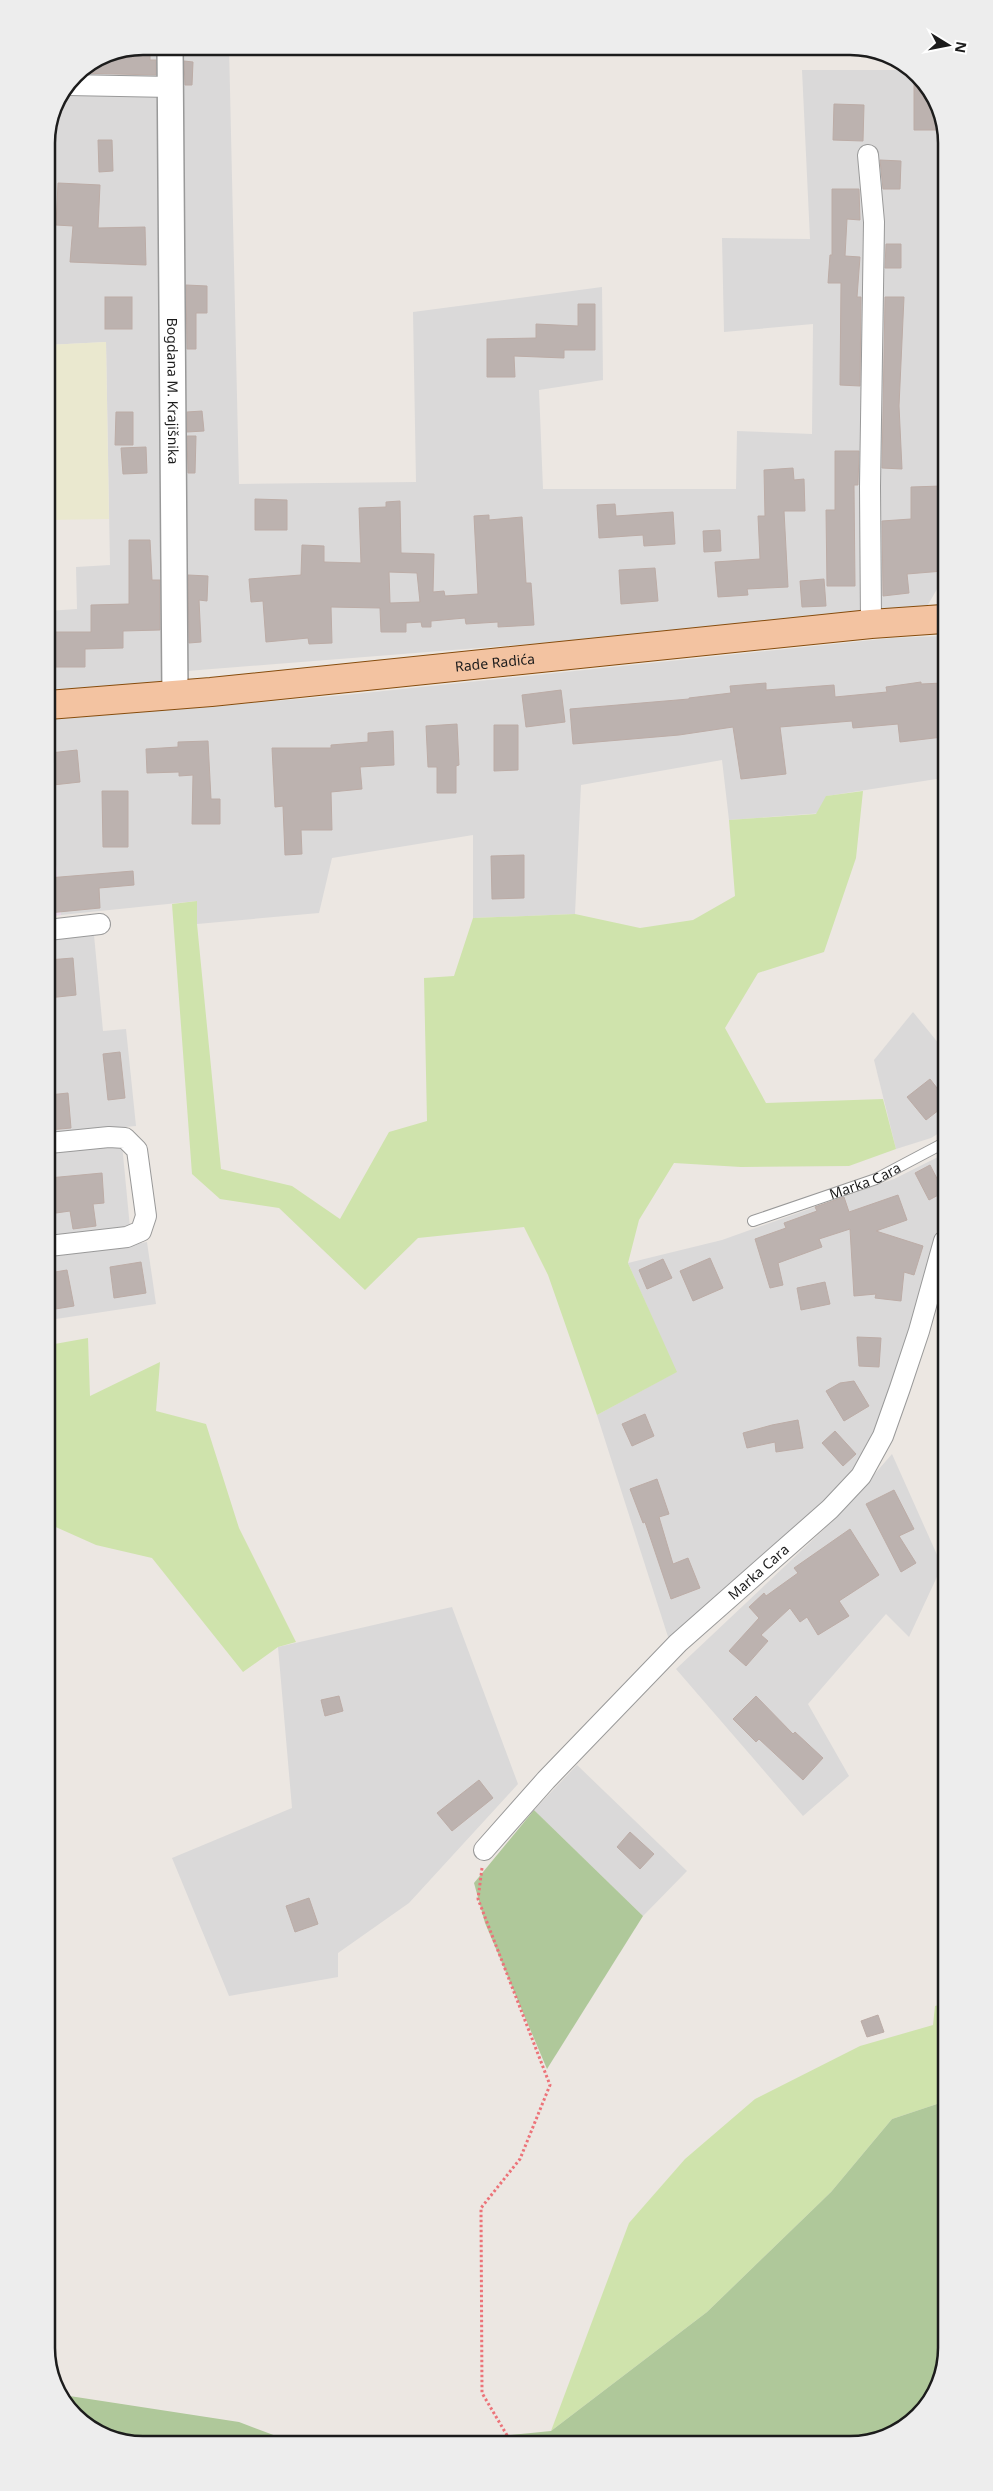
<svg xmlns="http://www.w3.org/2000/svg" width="993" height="2491" font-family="'Noto Sans',sans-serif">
<rect width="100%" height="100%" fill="#ece7e2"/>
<g fill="#dad9d9">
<path d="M143,46H157L168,689L48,698L47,611L77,609L76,567L110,565L106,342L47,345V294H53L52,116L56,101L75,74L106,54Z"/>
<path d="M174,46H229L239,484L416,482L413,312L602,287L603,380L539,390L543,489H736L737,431L812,434L813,324L724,332L722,238L810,239L802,70H912L942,112L943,579L923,613L187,671Z"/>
<path d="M943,636V778L827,796L823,813L729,820L722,760L581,785L575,914L473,918V835L332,858L319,913L197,924V901L61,915L48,784V720L345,695L892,638Z"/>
<path d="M94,935L103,1031L126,1029L136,1126L49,1134L48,939Z"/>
<path d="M913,1012L944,1050V1130L931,1138L896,1149L874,1060Z"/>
<path d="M122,1144L130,1228L49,1237V1152Z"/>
<path d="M944,1154V1200L925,1279L874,1444L843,1483L670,1643L597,1415L676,1372L628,1263L722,1240L894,1179Z"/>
<path d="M147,1242L156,1304L49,1320V1257Z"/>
<path d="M892,1454L942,1566L909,1637L886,1614L808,1704L849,1776L803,1816L676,1669L838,1516Z"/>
<path d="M452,1607L518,1784L409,1903L338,1953V1977L229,1996L172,1858L292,1808L278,1647Z"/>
<path d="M577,1765L687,1871L643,1916L534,1810Z"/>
</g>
<path fill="#e5d5e4" d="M48,784L61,915L48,917Z"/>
<g fill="#eae8cf">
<path d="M52,116L53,294H47L46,137Z"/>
<path d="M106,342L109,519L47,520V345Z"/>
</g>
<g fill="#cfe3ac">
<path d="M863,791L856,858L824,952L758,973L725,1028L766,1103L883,1099L896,1149L849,1166L741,1167L674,1163L639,1220L628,1263L677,1372L597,1415L548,1275L524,1227L418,1238L365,1290L279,1208L220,1199L192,1174L172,904L197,901V924L221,1169L292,1186L340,1219L389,1132L427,1121L424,978L454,976L473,918L575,914L640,928L693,920L735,896L729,820L816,814L826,796Z"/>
<path d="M88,1338L90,1396L160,1362L156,1411L206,1424L239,1528L296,1642L278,1647L243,1672L152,1558L96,1545L49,1524V1345Z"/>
<path d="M946,2003V2101L892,2119L831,2192L707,2312L551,2431L629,2223L685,2159L755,2099L860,2046L933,2025L935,2006Z"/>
</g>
<g fill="#afc89a">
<path d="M534,1810L643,1916L547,2069L485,1923L474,1883Z"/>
<path d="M946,2101L947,2348L927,2407L881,2440L401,2443L428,2435L480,2438L551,2431L707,2312L831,2192L892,2119Z"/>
<path d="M63,2395L239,2422L295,2443L137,2445L84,2425Z"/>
</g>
<g fill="#bcb2af" stroke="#bcaca6" fill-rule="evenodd">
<path d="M143,46H150V60H156V75L77,73L106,54Z"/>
<path d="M184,61L193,62L192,85H185Z"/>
<path d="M914,74L942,112V130H914Z"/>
<path d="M834,104L864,105L863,141L833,140Z"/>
<path d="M98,140H112L113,171L99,172Z"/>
<path d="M880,160L901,161L900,189H883Z"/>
<path d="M58,183L100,185L98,228L145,227L146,265L70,262L73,226L56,225Z"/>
<path d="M832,189H859L860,220L847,219L845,256L860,257L857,297H861L860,386L840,385L841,283H828L830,255H832Z"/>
<path d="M886,244H901V268H885Z"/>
<path d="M186,285L207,286V313H196V349H187Z"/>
<rect x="105" y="297" width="27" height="32"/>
<path d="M885,297H904L899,406L902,469L882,468Z"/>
<path d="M578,304H595V350H564V358L514,356L515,377H487V339L536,338V324L578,326Z"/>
<path d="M202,411L204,431L187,432V412Z"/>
<path d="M116,412H133V445H115Z"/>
<path d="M187,436H196L195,473H188Z"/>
<path d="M146,447L147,473L123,474L121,448Z"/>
<path d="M835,451H859L858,485H854L855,586H827L826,510H835Z"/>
<path d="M793,468L794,480L804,479L805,511H784L788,587L747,589L748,595L718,597L715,562L760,559L758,516H765L764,470Z"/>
<path d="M942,486L943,571L907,574L909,593L883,596L882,521L911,519V487Z"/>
<path d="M255,499L287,500V530H255Z"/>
<path d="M400,501L401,553L434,554L433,592L444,591L445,596L478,594L474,516L489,515V520L522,517L526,583H531L534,625L498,627V622L466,624L465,618L431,621V627H422L421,622L406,623V632H381L380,608L331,607L332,643L309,644L308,638L266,642L263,601L251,602L249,579L301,575L302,545L324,546V562L361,563L359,508L386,507V502ZM389,572L417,573L420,602L390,603Z"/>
<path d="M615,504L616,516L673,512L675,544L644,546L643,535L599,538L597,505Z"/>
<path d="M720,530L721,551L704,552L703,531Z"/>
<path d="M129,540H150L152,580H160V630L123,631V648L85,649V667H53L52,632H91V605L129,604Z"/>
<path d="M655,568L658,601L621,604L619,570Z"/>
<path d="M188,575L208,576L207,601L199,600L201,642L189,643Z"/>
<path d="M824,579L826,606L802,607L800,581Z"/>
<path d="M921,682V684L943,683V737L900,742L898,724L853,728L852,721L780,727L786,774L741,779L733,727L679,735L573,744L570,709L689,699V698L731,693L730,686L766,683V690L834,685L835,697L887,692L886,687Z"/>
<path d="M561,690L565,722L526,727L522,695Z"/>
<path d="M457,724L459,765L456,766V793H437V767H428L426,726Z"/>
<path d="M494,725H518V770L494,771Z"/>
<path d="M393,731L394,765L360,767L362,789L331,792L332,830H301L302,854L285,855L283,806L275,807L272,748H331V745L368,742V733Z"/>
<path d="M208,741L211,799H220V824H192L193,775L179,776V772L147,773L146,749L178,747V742Z"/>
<path d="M77,750L80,782L53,785L50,753Z"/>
<path d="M102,791H128V847H103Z"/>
<path d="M524,855V898L492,899L491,856Z"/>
<path d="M133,871L134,885L99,888L100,908L48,913V878Z"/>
<path d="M73,958L76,995L48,998V960Z"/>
<path d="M120,1052L125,1098L108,1100L103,1054Z"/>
<path d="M930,1079L944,1097V1106L926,1120L907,1097Z"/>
<path d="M68,1093L71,1128L49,1130V1095Z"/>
<path d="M930,1165L944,1192L929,1200L915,1173Z"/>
<path d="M102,1173L104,1203L93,1204L96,1226L73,1229L70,1211L49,1214V1178Z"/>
<path d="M898,1195L907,1220L876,1231L923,1246L914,1275L904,1272L901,1301L875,1298L876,1294L854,1296L850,1229L819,1239L822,1247L778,1263L783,1285L770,1288L755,1239L786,1228L784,1223L817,1211L815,1207L844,1197L849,1212Z"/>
<path d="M710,1258L723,1288L693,1301L680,1271Z"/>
<path d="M663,1259L672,1278L647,1289L639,1270Z"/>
<path d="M141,1262L146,1293L114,1298L110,1267Z"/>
<path d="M67,1270L74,1306L49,1310V1273Z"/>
<path d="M825,1282L830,1304L801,1310L797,1288Z"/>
<path d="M857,1337L881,1338L879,1367L859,1366Z"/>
<path d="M854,1381L869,1406L844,1421L826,1391L840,1383Z"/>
<path d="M645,1414L654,1436L632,1446L622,1424Z"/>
<path d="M798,1420L803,1448L776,1452L775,1442L747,1448L743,1433L772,1425Z"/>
<path d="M835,1431L856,1454L843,1466L822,1443Z"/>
<path d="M657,1479L669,1514L659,1517L673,1564L688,1558L700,1588L671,1599L645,1522L643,1523L630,1489Z"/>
<path d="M894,1490L914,1529L899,1536L916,1563L901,1572L866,1504Z"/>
<path d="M850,1529L879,1575L839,1601L849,1616L818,1635L807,1617L800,1622L790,1608L761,1635L768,1641L746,1666L729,1651L759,1618L749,1607L764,1593L766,1596L798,1573L794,1568Z"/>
<path d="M339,1696L343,1711L325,1716L321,1700Z"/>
<path d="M756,1696L793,1734L795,1732L823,1758L803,1780L759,1739L756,1742L733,1719Z"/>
<path d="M479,1780L493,1798L452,1831L437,1813Z"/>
<path d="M630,1832L654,1854L640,1869L617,1847Z"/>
<path d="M309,1898L318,1924L295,1932L286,1906Z"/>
<path d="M878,2015L884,2032L867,2037L861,2021Z"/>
</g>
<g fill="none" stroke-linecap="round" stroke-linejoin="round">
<g stroke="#999" stroke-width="12">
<g id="service">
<path id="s1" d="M753,1221L876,1179L944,1143"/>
</g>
</g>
<g stroke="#999" stroke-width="22">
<g id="minor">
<path d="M68,85L171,87"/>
<path d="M868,155L874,222L870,487L871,624"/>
<path d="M48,930L100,924"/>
<path d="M49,1143L109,1137L125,1138L137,1150L146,1216L141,1231L127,1237L49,1246"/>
<path id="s2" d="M484,1850L546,1780L678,1643L830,1509L861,1476L883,1436L900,1388L919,1331L944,1241"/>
</g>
</g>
<g stroke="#999" stroke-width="28">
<g id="tertiary">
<path id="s3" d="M170,46L175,695"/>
</g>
</g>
<g stroke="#864c0d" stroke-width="30">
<g id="primary">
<path id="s4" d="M48,705L211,692L871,624L943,619"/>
</g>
</g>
<path stroke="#ec7379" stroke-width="3" stroke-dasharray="2.5 2.5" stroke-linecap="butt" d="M482,1868L478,1899L550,2085L520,2159L481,2208L482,2393L511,2442"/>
<use href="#service" stroke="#fff" stroke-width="10"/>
<use href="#minor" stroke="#fff" stroke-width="20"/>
<use href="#tertiary" stroke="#fff" stroke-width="25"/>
<use href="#primary" stroke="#f3c3a1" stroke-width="28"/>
</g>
<g text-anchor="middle" stroke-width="4.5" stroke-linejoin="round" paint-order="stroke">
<g font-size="14" fill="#1c1c1c" stroke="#fff">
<text dy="5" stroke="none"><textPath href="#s3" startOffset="345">Bogdana M. Krajišnika</textPath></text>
<text dy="5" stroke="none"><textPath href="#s4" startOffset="449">Rade Radića</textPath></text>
<text dy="5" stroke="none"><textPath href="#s1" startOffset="119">Marka Cara</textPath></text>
<text dy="5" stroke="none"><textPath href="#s2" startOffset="391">Marka Cara</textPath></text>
</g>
</g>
<path d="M0 0H993V2491H0ZM143 55H850A88 88 0 0 1 938 143V2348A88 88 0 0 1 850 2436H143A88 88 0 0 1 55 2348V143A88 88 0 0 1 143 55Z" fill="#ededed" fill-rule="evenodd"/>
<path fill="none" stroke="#1c1c1c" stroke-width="2.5" d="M143 55H850A88 88 0 0 1 938 143V2348A88 88 0 0 1 850 2436H143A88 88 0 0 1 55 2348V143A88 88 0 0 1 143 55Z"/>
<g transform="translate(948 45) rotate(100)" stroke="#ffffff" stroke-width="4" paint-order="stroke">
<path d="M0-4L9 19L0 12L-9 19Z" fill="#1c1c1c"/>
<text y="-8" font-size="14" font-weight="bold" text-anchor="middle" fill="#1c1c1c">N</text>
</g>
</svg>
